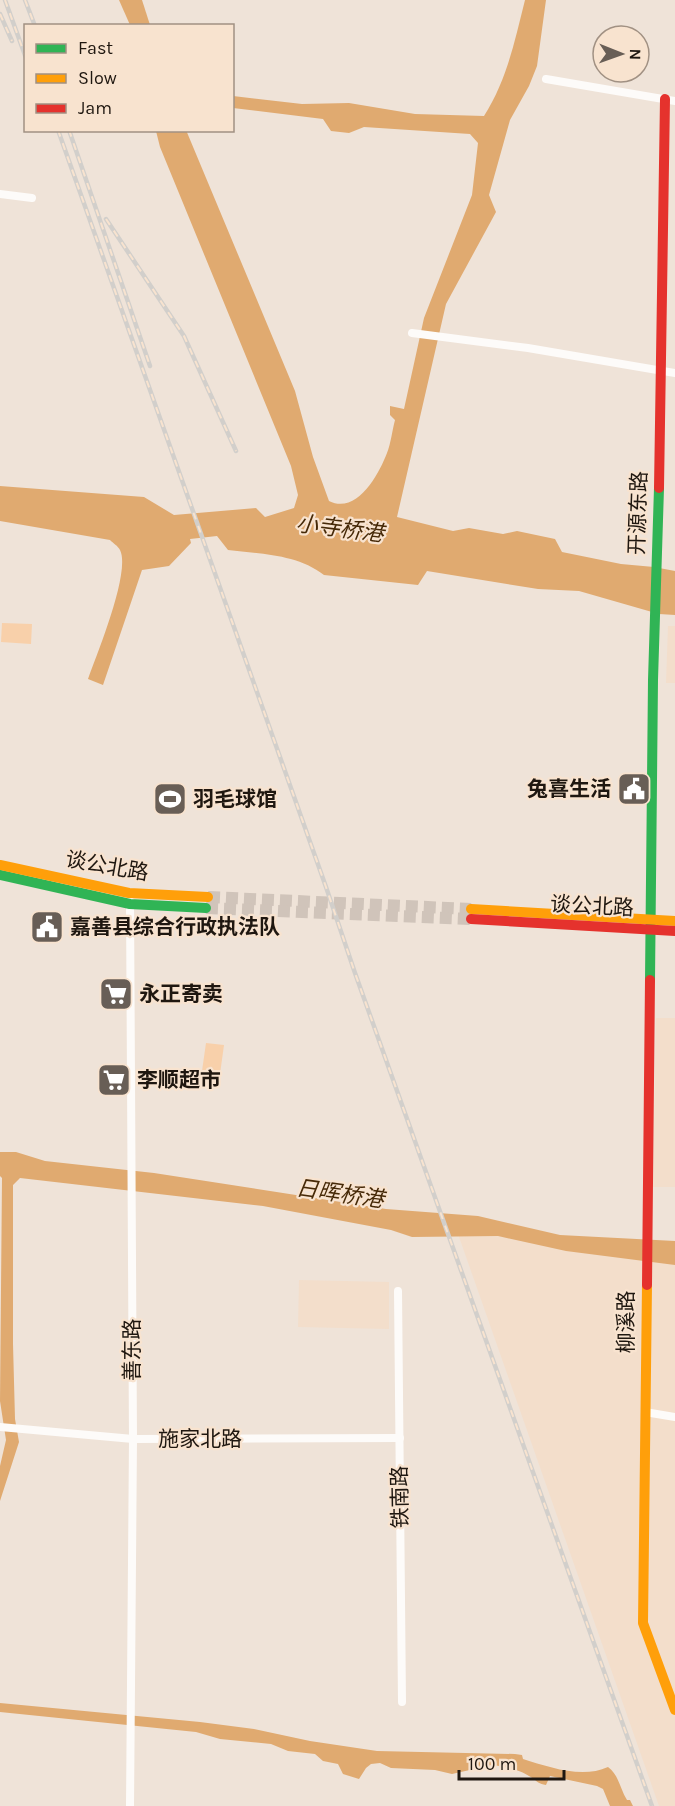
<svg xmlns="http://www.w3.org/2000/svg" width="675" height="1806" font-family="Karla,'Noto Sans SC',sans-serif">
<rect width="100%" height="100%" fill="#efe3d8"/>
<g fill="#f3decb">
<path d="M668,626H675V683H666Z"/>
<path d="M656,1018H675V1187H653Z"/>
<path d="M458,1234L492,1235L675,1262V1806H659Z"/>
<path d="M299,1280L389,1282V1329L298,1327Z"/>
</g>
<g fill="#f8d0aa">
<path d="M2,623L32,624L31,644L1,642Z"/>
<path d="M206,1043L224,1045L220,1074L202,1071Z"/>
</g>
<g fill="#e0aa70">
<path d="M119,0H142L150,25H130Z"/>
<path d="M525,0H546L537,66L529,86L510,120L489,195L496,212L446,304L397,517L453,531L469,528L503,534L517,531L555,539L562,552L621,564L654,567L675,571V615L659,614L579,591L538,589L427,571L418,585L324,575C297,554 260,554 228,550L217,536L190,539L191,543L169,566L142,570L103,685L88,679C97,654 131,572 120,550C118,546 113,543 110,540L0,521V486L144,497L174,515L256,508L265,517L294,508L298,495L291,466L160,147L156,131L186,130L295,391L313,457L329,501C357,515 379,474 387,453C391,443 392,431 395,420L390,415V406L404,409L424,318L472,195L478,143L470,134L364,127L349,133L331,131L323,119L233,108V96L302,104L349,103L415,114L484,116C507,80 515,40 525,0Z"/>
<path d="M0,1152H16L45,1161L154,1173L386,1209L478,1216L560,1235L675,1241V1265L566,1251L498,1236L412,1237L391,1230L263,1206L20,1178L13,1185V1344L15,1419L19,1442L0,1501V1466L6,1440L0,1401L2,1178L0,1176Z"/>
<path d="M0,1703L200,1722L254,1729L310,1741L377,1751L515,1754L522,1755L523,1759C549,1767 582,1779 608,1767C619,1775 620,1789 627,1800H630L633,1806H610L603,1789L597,1786L550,1776L546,1785C538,1784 536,1780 529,1776C520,1770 503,1766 492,1765L452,1774L435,1770L391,1768L380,1763L371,1764L366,1768L359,1779L343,1774L338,1764L323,1761L315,1754L288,1751L271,1744L220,1739L196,1732L0,1712Z"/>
</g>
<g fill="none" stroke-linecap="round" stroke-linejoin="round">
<g stroke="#d0c4ba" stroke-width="12" stroke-dasharray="12 6" stroke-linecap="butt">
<path d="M208,897L471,909"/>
<path d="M206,908L471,919"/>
</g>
<g stroke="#fdfbf9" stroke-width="8">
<path d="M546,79L675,101"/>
<path d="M0,194L32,198"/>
<path d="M412,333L528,348L675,373"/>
<path d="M398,1291L402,1702"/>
<path d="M645,1412L675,1417"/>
<path d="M0,1427L133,1439L400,1438"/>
<path d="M130,1806L133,1439L130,901"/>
</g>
<g stroke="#30b455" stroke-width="10">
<path d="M0,875L130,904L206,908"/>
<path d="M650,980L653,680L659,488"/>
</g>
<g stroke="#ff9f0a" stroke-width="10">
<path d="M0,865L129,893L208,897"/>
<path d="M471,909L675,921"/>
<path d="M647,1285L643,1623L675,1710"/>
</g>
<g stroke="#e5322d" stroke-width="10">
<path d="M659,488L665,99"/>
<path d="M471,919L675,931"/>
<path d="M647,1285L650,980"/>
</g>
<g stroke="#d2cfcb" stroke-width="4.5">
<g id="rail">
<path d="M5,0L26,58"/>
<path d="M25,0L35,26"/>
<path d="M0,14L12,41"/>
<path d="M58,130L326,887L355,973L652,1806"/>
<path d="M69,130L150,366"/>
<path d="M106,219L184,336L236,451"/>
</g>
</g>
<use href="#rail" stroke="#f8e3cf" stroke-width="2" stroke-dasharray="7" stroke-linecap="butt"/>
</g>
<defs>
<g id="civic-square" transform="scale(1.725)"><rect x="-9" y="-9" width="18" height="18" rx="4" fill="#685e56" stroke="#f8e3cf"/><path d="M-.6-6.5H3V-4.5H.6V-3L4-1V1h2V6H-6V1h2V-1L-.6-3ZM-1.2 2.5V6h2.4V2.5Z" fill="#fff"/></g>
<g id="stadium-square" transform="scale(1.725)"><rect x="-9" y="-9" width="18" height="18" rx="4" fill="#685e56" stroke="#f8e3cf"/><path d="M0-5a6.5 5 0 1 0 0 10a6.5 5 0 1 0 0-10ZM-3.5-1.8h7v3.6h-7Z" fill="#fff"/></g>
<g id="supermarket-square" transform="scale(1.725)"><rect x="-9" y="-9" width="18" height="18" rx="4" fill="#685e56" stroke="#f8e3cf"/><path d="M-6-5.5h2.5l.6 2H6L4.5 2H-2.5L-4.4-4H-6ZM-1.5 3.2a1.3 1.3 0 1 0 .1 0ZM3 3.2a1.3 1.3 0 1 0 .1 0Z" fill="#fff"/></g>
</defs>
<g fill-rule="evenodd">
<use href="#civic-square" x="634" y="789"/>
<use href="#stadium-square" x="170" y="799"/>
<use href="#civic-square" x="47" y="927"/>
<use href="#supermarket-square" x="116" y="994"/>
<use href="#supermarket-square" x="114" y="1080"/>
</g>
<g text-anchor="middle" stroke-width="4.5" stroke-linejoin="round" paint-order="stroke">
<g font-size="21" fill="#1f1710" stroke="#f8e3cf">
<text transform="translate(638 513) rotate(-88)" y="7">开源东路</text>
<text transform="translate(107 866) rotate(10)" y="7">谈公北路</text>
<text transform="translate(592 906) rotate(3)" y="7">谈公北路</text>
<text transform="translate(626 1322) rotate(-90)" y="7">柳溪路</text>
<text transform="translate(132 1350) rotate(-90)" y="7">善东路</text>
<text x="200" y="1446">施家北路</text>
<text transform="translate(400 1497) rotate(-91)" y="7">铁南路</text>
</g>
<g font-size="21" font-weight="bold" fill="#1f1710" stroke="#f8e3cf" text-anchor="start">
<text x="611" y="796" text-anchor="end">兔喜生活</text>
<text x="193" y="806">羽毛球馆</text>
<text x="70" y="934">嘉善县综合行政执法队</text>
<text x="139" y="1001">永正寄卖</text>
<text x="137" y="1087">李顺超市</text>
</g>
<g font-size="22" font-style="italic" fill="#462907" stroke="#f8e3cf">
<text transform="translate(340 528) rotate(7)" y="8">小寺桥港</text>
<text transform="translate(340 1193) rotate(8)" y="8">日晖桥港</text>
</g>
</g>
<rect x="24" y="24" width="210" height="108" fill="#f8e3cf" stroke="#a19183" stroke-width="1.5"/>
<rect x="36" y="44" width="30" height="9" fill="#30b455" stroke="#a19183" stroke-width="1.5"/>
<text x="78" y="54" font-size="18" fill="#1f1710">Fast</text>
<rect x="36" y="74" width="30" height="9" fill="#ff9f0a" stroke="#a19183" stroke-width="1.5"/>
<text x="78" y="84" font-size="18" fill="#1f1710">Slow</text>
<rect x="36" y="104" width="30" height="9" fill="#e5322d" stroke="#a19183" stroke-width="1.5"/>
<text x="78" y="114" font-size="18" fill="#1f1710">Jam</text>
<g transform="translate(621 54) rotate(91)"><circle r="28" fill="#f8e3cf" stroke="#a19183" stroke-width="1.5"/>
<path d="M0-4.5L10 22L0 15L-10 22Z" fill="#685e56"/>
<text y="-9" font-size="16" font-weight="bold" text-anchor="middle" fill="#1f1710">N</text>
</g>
<path d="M459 1770v9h105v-9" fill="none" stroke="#1f1710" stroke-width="3"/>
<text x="468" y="1770" font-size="18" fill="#1f1710" stroke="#f8e3cf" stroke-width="4.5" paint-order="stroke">100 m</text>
</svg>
